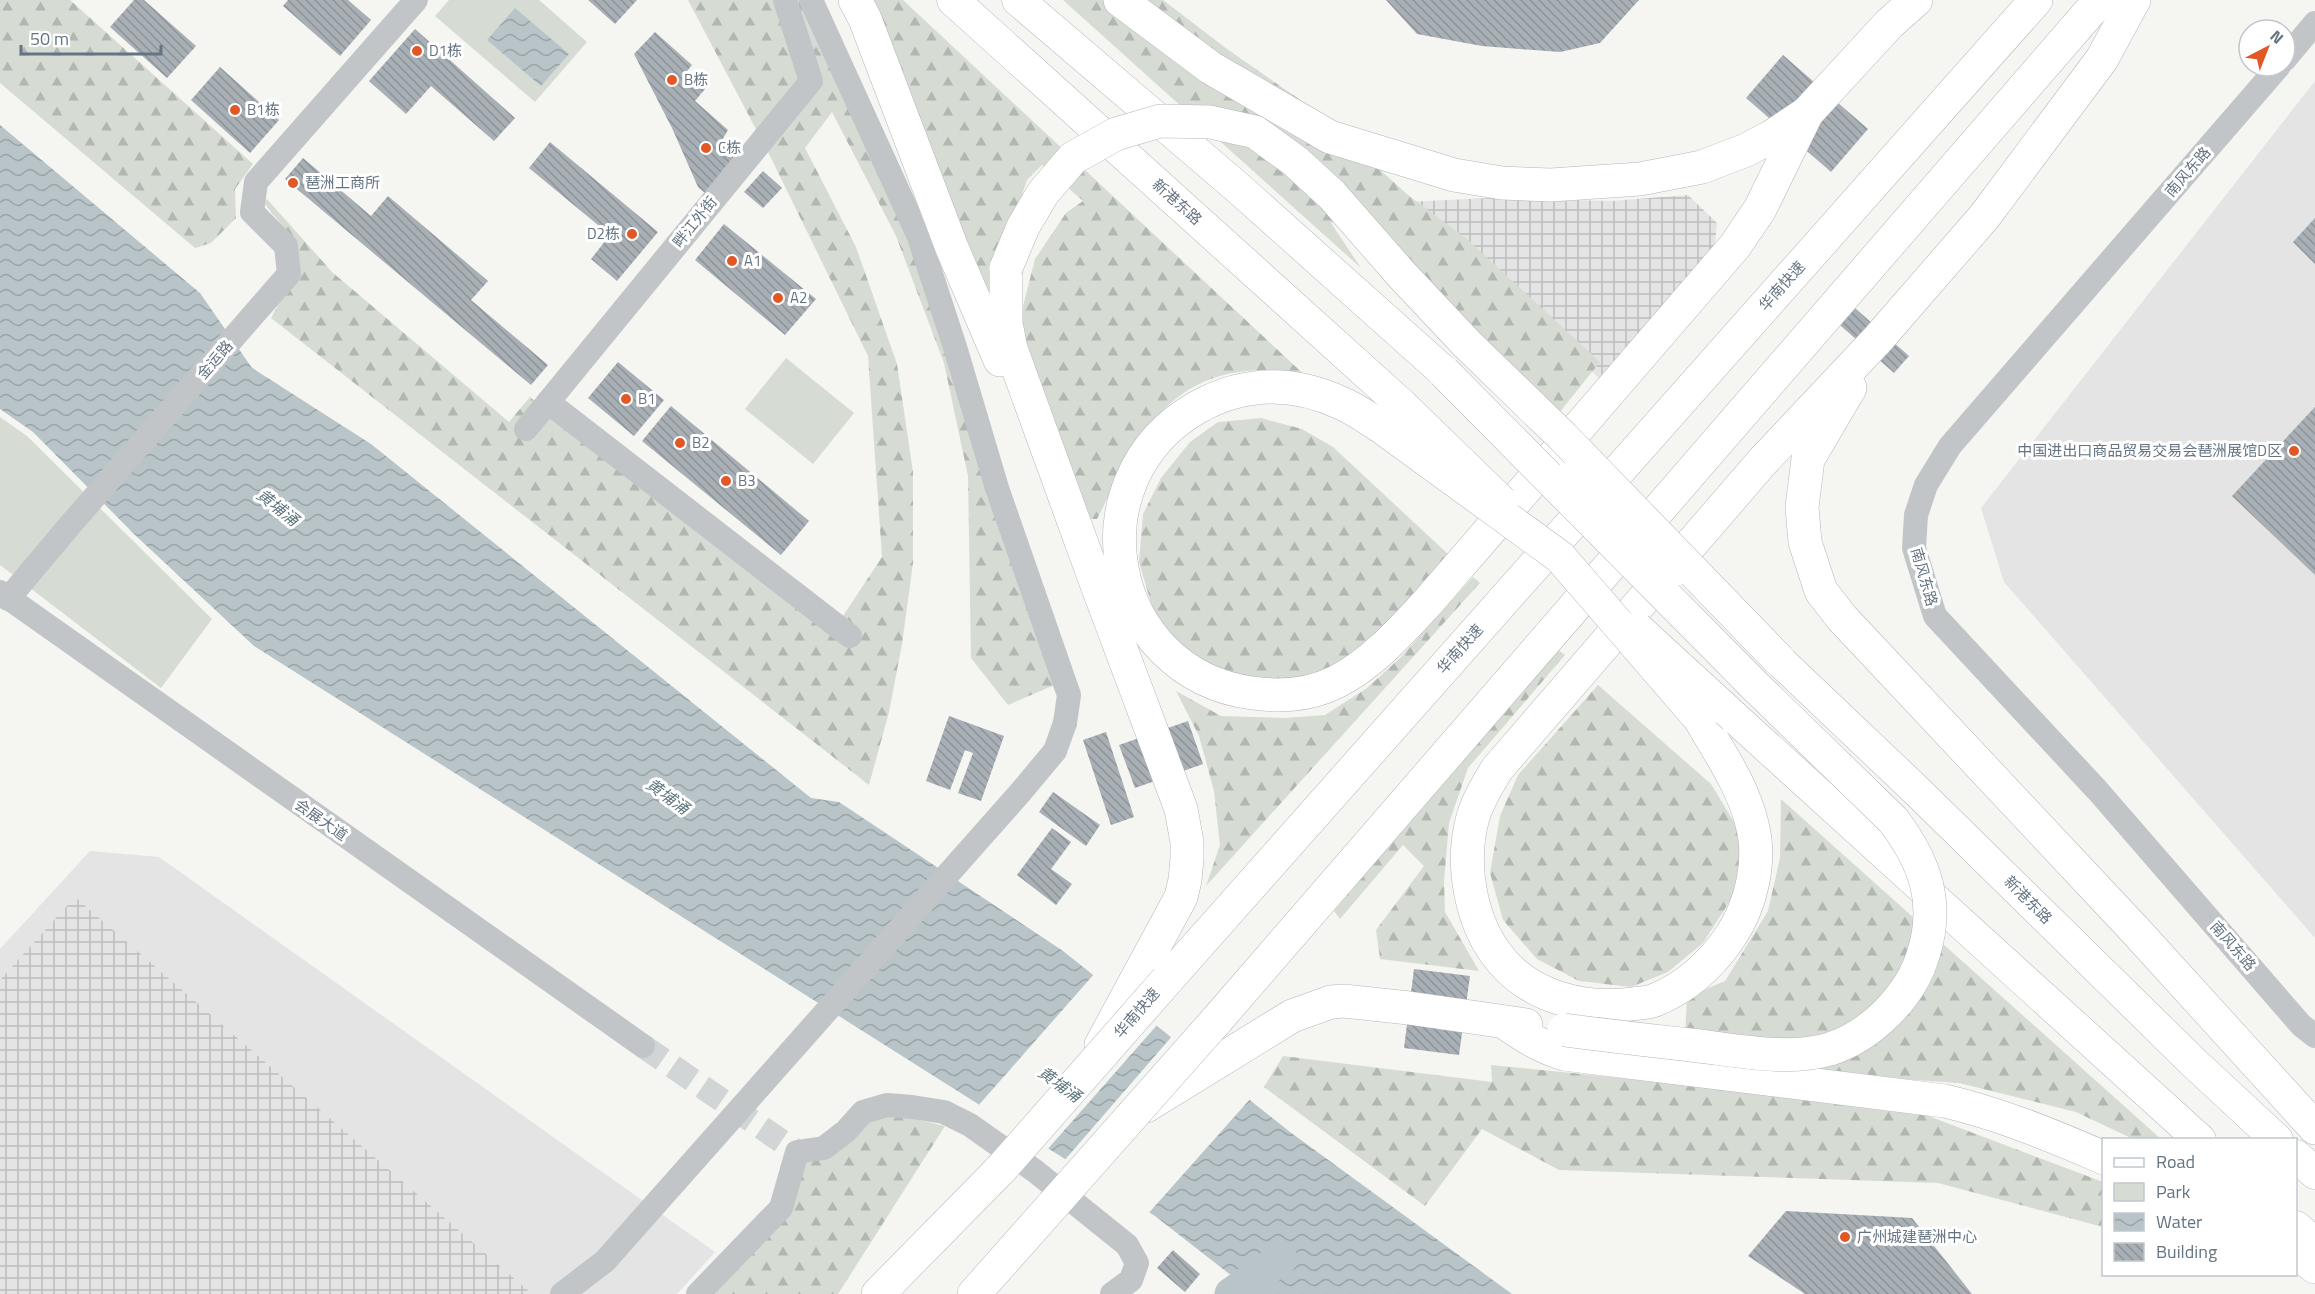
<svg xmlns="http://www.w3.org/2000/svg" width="2315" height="1294" font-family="'Titillium Web','Noto Sans SC',sans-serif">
<defs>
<pattern id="industrial-grid" width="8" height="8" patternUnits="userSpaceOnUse" patternTransform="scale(1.5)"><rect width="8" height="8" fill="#e3e4e3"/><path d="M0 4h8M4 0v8" fill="none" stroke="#bcbdbd"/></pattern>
<pattern id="forest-firs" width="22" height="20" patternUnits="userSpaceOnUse" patternTransform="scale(1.5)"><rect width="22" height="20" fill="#d6dcd3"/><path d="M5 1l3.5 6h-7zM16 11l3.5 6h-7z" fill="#b1b7b1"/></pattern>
<pattern id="water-waves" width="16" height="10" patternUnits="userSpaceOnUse" patternTransform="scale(1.5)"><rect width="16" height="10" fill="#b8c4c8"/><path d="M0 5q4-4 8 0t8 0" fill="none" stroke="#99a4a8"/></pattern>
<pattern id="building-back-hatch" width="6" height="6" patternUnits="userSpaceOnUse" patternTransform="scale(1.5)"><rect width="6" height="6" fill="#a8afb5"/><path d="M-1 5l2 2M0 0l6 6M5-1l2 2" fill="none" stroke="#8c9399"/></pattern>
</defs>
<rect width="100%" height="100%" fill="#f5f5f2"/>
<g fill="#e3e4e3">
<path d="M2315,81V938L2004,582L1981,508Z"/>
<path d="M90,851L159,857L715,1252L677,1294H0V949Z"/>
</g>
<g fill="url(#industrial-grid)">
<path d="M1688,195L1717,223L1713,265L1607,385L1404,202L1492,198L1611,201Z"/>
<path d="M75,897L532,1294H0V980Z"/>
</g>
<g fill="#d6dcd3">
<path d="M449,0H539L587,42L535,102L435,16Z"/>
<path d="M786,358L854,413L813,464L745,409Z"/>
<path d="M0,417L27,436L212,619L161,688L0,565Z"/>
</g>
<g fill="url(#forest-firs)">
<path d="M0,0H70L253,164L235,189L236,218L211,243L195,248L0,83Z"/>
<path d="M688,0H806L918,255L1057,684L1008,705L971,658L968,476L944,363L896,236L832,112L805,148L856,247L897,364L913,472V563L902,644L889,712L869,785L271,318L300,266L290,235L264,203L267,199L332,272L509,422L530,397L551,415L843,616L882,557L868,356L770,156Z"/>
<path d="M868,0H903L1311,381C1295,377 1277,370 1261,370C1162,373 1137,443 1097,519H1081L1048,419L1020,318L1035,259L1066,213L1083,201L1042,165L1027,180L987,298Z"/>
<path d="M1063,0H1163L1227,49L1309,106L1408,195L1468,240L1600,362L1559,413L1356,213L1331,223L1361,268Z"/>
<path d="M1261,418L1302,429L1333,447L1449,555L1377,637L1322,673L1291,682L1221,673L1177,644L1154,613L1139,562L1143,514L1161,478L1190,442L1218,422Z"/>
<path d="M1473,577L1480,583L1206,886L1220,845L1214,791L1199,736L1176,691L1221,716L1284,718L1325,715L1367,688L1401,657Z"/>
<path d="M1557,649L1565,655L1468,768L1449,823L1444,881L1445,912L1479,971L1380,959L1376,930L1424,866L1403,845L1340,919L1334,911Z"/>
<path d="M1598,685L1711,784L1743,837L1737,890L1703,943L1668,972L1631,987L1579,981L1537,959L1503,920L1490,873L1500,816L1518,775Z"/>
<path d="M1781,799L2161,1139H2133L2076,1112L1959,1083L1842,1075L1684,1056L1687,997L1725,981L1768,911L1780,858Z"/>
<path d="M1283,1056L1492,1082L1491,1065L1902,1106L2103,1182V1227L1938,1183L1559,1170L1482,1129L1425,1206L1264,1087Z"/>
<path d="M880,1111L945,1126L838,1294H704L804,1160Z"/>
</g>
<g fill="url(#water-waves)">
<path d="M515,8L569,54L541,86L487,40Z"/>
<path d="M0,125L200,293L252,368L371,444L811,798L839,802L1063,951L1290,1132L1512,1294H1255L1155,1216L254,646L135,535L33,432L0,409Z"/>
</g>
<g fill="#f5f5f2">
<path d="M1095,973L1158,1024L1046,1151L977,1107Z"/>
<path d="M1173,1035L1251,1098L1147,1215L1063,1162Z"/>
</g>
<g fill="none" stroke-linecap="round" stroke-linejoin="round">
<path stroke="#b8c4c8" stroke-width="33" d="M1231,1294L1281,1259"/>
</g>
<g fill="url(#building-back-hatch)">
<path d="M134,0H144L196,46L167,78L110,27Z"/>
<path d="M288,0H348L371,20L340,56L283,6Z"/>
<path d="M588,0H637L615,24Z"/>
<path d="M1386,0H1639L1600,43L1560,52L1482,46L1417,34Z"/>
<path d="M415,29L515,118L494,141L431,86L406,114L369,81Z"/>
<path d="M655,32L692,65L687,71L705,89L695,101L728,130L722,140L739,156L706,194L698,187L672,128L634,54Z"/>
<path d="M1783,55L1868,129L1831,172L1746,98Z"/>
<path d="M220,67L279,120L250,153L191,100Z"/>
<path d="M550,142L658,232L617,281L591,259L610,235L529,168Z"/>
<path d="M303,158L371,216L388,196L488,281L471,300L548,365L531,385L285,179Z"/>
<path d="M763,171L782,188L763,208L744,192Z"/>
<path d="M2315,218V264L2293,242Z"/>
<path d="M724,224L816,299L785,335L695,260Z"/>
<path d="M1847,301L1909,356L1894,373L1832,318Z"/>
<path d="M618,362L664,400L634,436L588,398Z"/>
<path d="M671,406L809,521L781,555L642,441Z"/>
<path d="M2315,407V575L2232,496Z"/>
<path d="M949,716L1004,736L981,801L958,793L973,753L965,750L950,790L926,781Z"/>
<path d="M1188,721L1203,764L1135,788L1119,745Z"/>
<path d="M1106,732L1134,817L1111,825L1083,740Z"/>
<path d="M1053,792L1100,825L1086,846L1039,812Z"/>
<path d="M1052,828L1071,842L1051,869L1072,884L1056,905L1017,875Z"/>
<path d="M1414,969L1470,976L1459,1055L1404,1048Z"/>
<path d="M1786,1211L1912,1218L1972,1294H1805L1748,1256Z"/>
<path d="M1173,1250L1200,1274L1185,1292L1157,1268Z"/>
</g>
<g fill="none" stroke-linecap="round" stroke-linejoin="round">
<path stroke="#d1d5d6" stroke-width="24" stroke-dasharray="24 12" stroke-linecap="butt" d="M643,1046L797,1152"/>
<g stroke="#b4b8bc" stroke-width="33">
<g id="major">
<path d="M953,0L1402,405"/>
<path d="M1018,0L1237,187L1444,372"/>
<path d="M1779,660L1919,793L2192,1061L2277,1140"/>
<path d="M1734,717L2200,1140"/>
<path d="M2296,1156L2315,1173"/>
<path d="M2296,1227L2315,1244"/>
</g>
</g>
<g stroke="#b4b7ba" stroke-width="34">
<g id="highway">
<path d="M855,0L865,19L952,248L1000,360"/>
<path d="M1120,0L1211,68L1330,137L1454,175L1502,183L1551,185L1640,179L1702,167L1746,150L1771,137L1807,113L1889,24L1916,0"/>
<path d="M1006,268V323L1011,349L1094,577L1181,809L1187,842V859L1185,880L1181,897L1101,1045"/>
<path d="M1850,388L1808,459L1802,507L1805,542L1821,591L1842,618L2134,929L2315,1128"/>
<path d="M1380,426C1368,418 1355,409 1341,403C1293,381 1245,381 1198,407C1070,479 1106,673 1252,693C1280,697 1310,695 1336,682C1372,664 1401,631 1428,602L1735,246L1760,209L1807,113"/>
<path d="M1700,719C1719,752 1743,786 1752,824C1762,861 1751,906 1730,937C1711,965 1687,987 1655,1000C1648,1003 1640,1003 1632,1004C1585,1010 1532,998 1501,960C1470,923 1460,863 1473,817C1478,800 1488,784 1497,769L1763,461L1878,339L1984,217L2102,59L2134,0"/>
<path d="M1167,980L2036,0"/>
<path d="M1215,1022L2100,0"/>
<path d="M1504,1022C1524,1036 1541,1047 1564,1054L1945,1101C2000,1114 2051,1135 2104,1158"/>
<path d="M1146,1106L1292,1016L1331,1002L1344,1001L1409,1008L1526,1025"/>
<path d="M2296,1252L2315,1267"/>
<path d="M878,1294L1001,1169"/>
<path d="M974,1294L1053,1205"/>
</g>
</g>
<g stroke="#c1c5c8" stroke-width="24">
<path d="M811,0L919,237L955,347L997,488L1069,695L1065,723"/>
<path d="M2285,59L2315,23"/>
<path d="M2279,66L1950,446L1926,485L1916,515L1914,548L1935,616L2098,791L2301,1025L2315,1036"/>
<path d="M548,402L850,636"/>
<path d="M526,429L811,81L785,0"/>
<path d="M0,592L643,1046"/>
<path d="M8,599L70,525L289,274L286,246L252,212L256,182L416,0"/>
<path d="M562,1294L605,1261"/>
<path d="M698,1294L781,1208L797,1152L824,1148L846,1131L863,1112L887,1105L912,1107L944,1112L970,1125L1035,1171L1127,1245L1137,1263L1131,1280L1112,1294"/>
</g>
<use href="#major" stroke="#fff" stroke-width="32"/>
<use href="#highway" stroke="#fff" stroke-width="33"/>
<g stroke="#b4b8bc" stroke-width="33" stroke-linecap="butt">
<g id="major-bridge">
<path d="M1402,405L1502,502"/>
<path d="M1568,479L1674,570"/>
<path d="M1637,628L1734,717"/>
</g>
</g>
<g stroke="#b4b7ba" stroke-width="34" stroke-linecap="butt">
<g id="highway-bridge">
<path d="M1006,268L1023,227L1043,193L1073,158L1116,134L1160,121L1210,122L1255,132L1295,161L1332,195L1402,275L1467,344L1563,437L1779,660"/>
<path d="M1444,372L1755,686L1893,820C1925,862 1940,903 1923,955C1911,996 1871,1036 1830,1049C1789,1061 1741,1051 1699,1046C1654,1041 1609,1036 1564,1030"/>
<path d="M1380,426L1560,557L1700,719"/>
<path d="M1001,1169L1167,980"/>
<path d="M1053,1205L1215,1022"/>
</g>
</g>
<path stroke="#c1c5c8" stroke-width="24" d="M605,1261L1019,794L1055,751L1065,723"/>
<use href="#major-bridge" stroke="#fff" stroke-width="32"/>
<use href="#highway-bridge" stroke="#fff" stroke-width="33"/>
</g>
<g fill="#e15726" stroke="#fff" stroke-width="2">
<circle cx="417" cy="51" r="6"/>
<circle cx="672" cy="80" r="6"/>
<circle cx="235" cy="110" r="6"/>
<circle cx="706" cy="148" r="6"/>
<circle cx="293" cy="183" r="6"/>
<circle cx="632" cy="234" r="6"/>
<circle cx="732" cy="261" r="6"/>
<circle cx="778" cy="298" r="6"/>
<circle cx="626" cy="399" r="6"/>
<circle cx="680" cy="443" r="6"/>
<circle cx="2294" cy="451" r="6"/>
<circle cx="726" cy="481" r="6"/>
<circle cx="1845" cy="1237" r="6"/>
</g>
<g text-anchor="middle" stroke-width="6" stroke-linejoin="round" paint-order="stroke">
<g font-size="15" fill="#657483" stroke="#fff" text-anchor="start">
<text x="429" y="56">D1栋</text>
<text x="684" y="85">B栋</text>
<text x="247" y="115">B1栋</text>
<text x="718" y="153">C栋</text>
<text x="305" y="188">琶洲工商所</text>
<text x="620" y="239" text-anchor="end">D2栋</text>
<text x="744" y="266">A1</text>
<text x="790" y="303">A2</text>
<text x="638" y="404">B1</text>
<text x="692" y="448">B2</text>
<text x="2282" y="456" text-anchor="end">中国进出口商品贸易交易会琶洲展馆D区</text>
<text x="738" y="486">B3</text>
<text x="1857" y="1242">广州城建琶洲中心</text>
</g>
<g font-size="15" fill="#657483" stroke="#fff">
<text transform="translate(2188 172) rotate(-49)" y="5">南风东路</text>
<text transform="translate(1177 202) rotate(42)" y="5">新港东路</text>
<text transform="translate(695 222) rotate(-51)" y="5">畔江外街</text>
<text transform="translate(1782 286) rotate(-48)" y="5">华南快速</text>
<text transform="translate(215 360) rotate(-49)" y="5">金运路</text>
<text transform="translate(1924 577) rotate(74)" y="5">南风东路</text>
<text transform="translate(1460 649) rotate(-48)" y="5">华南快速</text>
<text transform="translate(321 820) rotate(35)" y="5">会展大道</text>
<text transform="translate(2028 900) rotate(45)" y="5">新港东路</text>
<text transform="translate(2233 946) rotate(49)" y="5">南风东路</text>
<text transform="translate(1137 1013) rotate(-49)" y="5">华南快速</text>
</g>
<g font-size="16" font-style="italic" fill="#60777f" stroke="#fff">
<text transform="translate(278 507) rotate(38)" y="6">黄埔涌</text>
<text transform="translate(668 796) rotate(36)" y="6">黄埔涌</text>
<text transform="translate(1060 1084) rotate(36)" y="6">黄埔涌</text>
</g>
</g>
<rect x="2102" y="1138" width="195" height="138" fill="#ffffff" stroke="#c1c7cd" stroke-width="1.5"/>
<rect x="2114" y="1158" width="30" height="9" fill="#ffffff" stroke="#c1c7cd" stroke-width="1.5"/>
<text x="2156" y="1168" font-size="18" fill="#657483">Road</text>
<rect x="2114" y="1183" width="30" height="18" fill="#d6dcd3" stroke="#c1c7cd" stroke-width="1.5"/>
<text x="2156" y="1198" font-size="18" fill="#657483">Park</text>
<rect x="2114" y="1213" width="30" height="18" fill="url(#water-waves)" stroke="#c1c7cd" stroke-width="1.5"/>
<text x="2156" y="1228" font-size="18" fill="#657483">Water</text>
<rect x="2114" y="1243" width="30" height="18" fill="url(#building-back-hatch)" stroke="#c1c7cd" stroke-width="1.5"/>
<text x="2156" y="1258" font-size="18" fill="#657483">Building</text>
<g transform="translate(2267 48) rotate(42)"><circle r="28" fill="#ffffff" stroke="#c1c7cd" stroke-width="1.5"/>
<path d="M0-4.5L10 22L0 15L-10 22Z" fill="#e15726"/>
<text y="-9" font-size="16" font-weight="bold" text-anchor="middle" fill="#657483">N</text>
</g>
<path d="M21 45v9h140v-9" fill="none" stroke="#657483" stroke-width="3"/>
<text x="30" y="45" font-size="18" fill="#657483" stroke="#ffffff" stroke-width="4.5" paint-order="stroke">50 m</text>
</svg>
